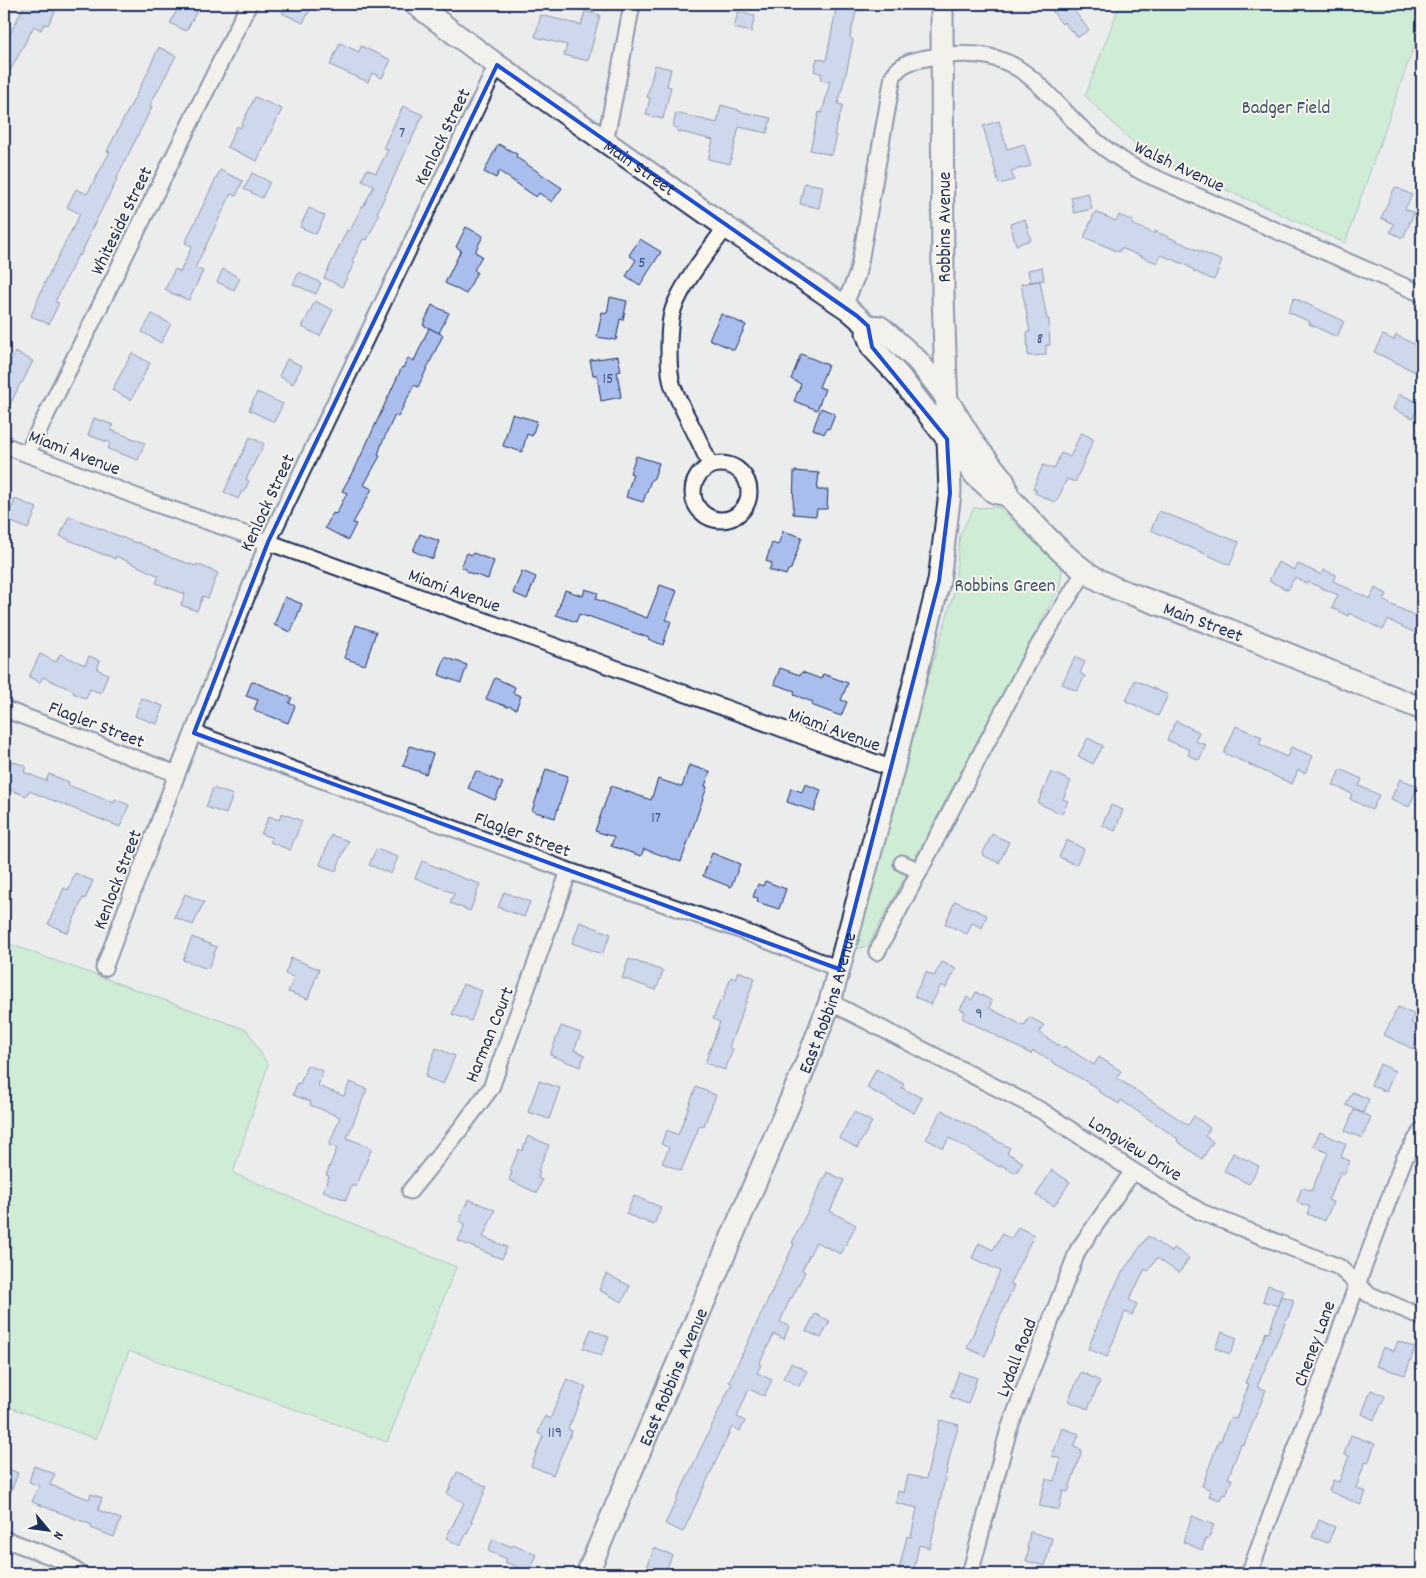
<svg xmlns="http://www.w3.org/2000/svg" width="1426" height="1578" font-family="Dekko,sans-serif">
<rect width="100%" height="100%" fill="#ebecec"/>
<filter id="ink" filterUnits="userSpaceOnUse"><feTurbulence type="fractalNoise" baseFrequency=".02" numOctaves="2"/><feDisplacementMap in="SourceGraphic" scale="10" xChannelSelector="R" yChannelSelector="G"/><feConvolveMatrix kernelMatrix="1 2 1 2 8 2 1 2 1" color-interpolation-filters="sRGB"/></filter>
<g filter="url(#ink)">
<g fill="#acedb6" stroke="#648e8a">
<path d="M1120,4H1422V23L1345,243L1144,153L1085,96Z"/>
<path d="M998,507L1062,569L1060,586L868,946L856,949L921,702L954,593L960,534L974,508Z"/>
<path d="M4,942L247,1030L268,1065L233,1173L456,1267L387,1442L129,1351L96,1439L4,1405Z"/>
</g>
<g fill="#aabeed" stroke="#1b2f5e">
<path d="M25,4H39L55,12L48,25L44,24L41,30L34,26L4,82V45Z"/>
<path d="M180,4H184L197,11L186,31L170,23Z"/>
<path d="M287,4H313L303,23L282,13Z"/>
<path d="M837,4H858L850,37L853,40L847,69L838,104L843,105L834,135L837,136L832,155L810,150L819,112L822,113L830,82L821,80L822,74L814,71L817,58L826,61Z"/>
<path d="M1047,4H1069L1089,30L1078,37L1073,31L1070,30L1064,22L1062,24Z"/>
<path d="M585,11L600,15L588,61L564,55L567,45L535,37L541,15L581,25Z"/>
<path d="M738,12L755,16L751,32L734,28Z"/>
<path d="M340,43L359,52L361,46L391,60L382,78L372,73L368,82L330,65Z"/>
<path d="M159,47L176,56L150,105L152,107L120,171L116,180H117L89,234L90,235L80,256L78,255L55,302L59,303L49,324L31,316L46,280L80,214L67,207L76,189L87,194L110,152L107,151L149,70H148Z"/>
<path d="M655,65L671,69L667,86L671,87L663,119L646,115L650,98L647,97Z"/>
<path d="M255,97L282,109L257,161L227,147L237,126L240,128Z"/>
<path d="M721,105L739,110L738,111L771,118L767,133L739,127L730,164L708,159L713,140L677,131V128L673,127L676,113L717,123Z"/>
<path d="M403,106L423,115L377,213L379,215L367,240L363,239L352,261L355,262L342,287L324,278L347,230L350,231L362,206L363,207L374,186L362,180L367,169L376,173L388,150L383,148Z"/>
<path d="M999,121L1007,149L1024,144L1031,166L1011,171L1014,180L999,184L983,126Z"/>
<path d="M498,144L517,154L516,157L562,188L552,202L539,193L536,197L499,171L496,178L484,172Z"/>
<path d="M220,170L243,181L236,196L231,194L195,268L203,271L189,300L171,293V292L165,289L175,269L181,272V270L192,246L185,243Z"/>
<path d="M252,173L270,182L262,198L244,189Z"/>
<path d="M804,183L823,186L819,208L800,204Z"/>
<path d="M1395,187L1412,195L1405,209L1414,213L1403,238L1390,232L1394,224L1381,218Z"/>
<path d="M1088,193L1092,209L1074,213L1071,197Z"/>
<path d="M309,208L325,216L316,234L300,227Z"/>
<path d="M1095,212L1116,221L1119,215L1133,221L1132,224L1155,234V231L1222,261L1214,280L1193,271L1194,270L1186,265L1161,255L1157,263L1121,248L1119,252L1084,237Z"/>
<path d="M1025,219L1031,240L1016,245L1010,224Z"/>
<path d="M466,227L483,236L475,252L482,256L474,270L477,272L466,294L445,283L461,250L456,247Z"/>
<path d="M640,239L661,252L640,285L626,276L636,260L629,255Z"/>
<path d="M1042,267L1044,280L1030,282L1028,270Z"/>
<path d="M223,269L240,278L234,290L217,282Z"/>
<path d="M299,272L321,283L316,294L293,284Z"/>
<path d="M1040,281L1047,319H1049L1050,345H1046V355L1028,356L1027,332H1030L1021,284Z"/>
<path d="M610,297L627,301L623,320L620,319L616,340L597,337L602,312L607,313Z"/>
<path d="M1294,298L1344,321L1337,337L1309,324L1310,322L1288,312Z"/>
<path d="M315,301L333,310L320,336L302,327Z"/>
<path d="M432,305L449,313L439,333L423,325Z"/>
<path d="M152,314L171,324L161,343L142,332Z"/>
<path d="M721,314L746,325L734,350L709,339Z"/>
<path d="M429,328L443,335L418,387L414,385L398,417L395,415L382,443L378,455L380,456L364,485L372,489L353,523L356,524L348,540L325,528L333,513L336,514L347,493L342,491L352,473H353L402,367L403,368L408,358L414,361Z"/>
<path d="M1383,335L1394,340L1396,335L1422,348V375L1374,352Z"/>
<path d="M15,352L33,361L22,383L21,382L4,417V375Z"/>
<path d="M132,353L150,363L131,400L112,390Z"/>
<path d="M801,354L828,365L819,387L825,389L817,410L794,401L801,384L791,379Z"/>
<path d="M618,356L621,371L617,372L621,397L601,401L597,375H593L590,360Z"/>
<path d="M287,359L302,366L293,384L279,376Z"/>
<path d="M257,392L283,404L274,422L249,410Z"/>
<path d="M1399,394L1420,403L1413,418L1393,409Z"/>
<path d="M821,408L835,414L829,429L827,428L824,434L813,429Z"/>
<path d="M512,414L537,421L532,436L527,434L522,452L503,446Z"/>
<path d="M94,418L113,425L111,430L145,443L138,460L108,449L110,443L88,435Z"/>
<path d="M1081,433L1094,439L1075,482L1067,479L1056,503L1035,493L1036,490L1033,488L1043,465L1054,469L1061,453L1070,457Z"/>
<path d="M250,437L264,444L246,479L249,481L244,492L242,491L238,499L224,492Z"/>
<path d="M636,456L659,463L654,478L651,480L643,502L626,497L633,474L630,473Z"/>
<path d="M794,471L819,473L817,490H828L827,509H817L816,516L793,514Z"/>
<path d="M15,499L37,508L28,529L7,520Z"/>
<path d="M1159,511L1239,542L1230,565L1151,530Z"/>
<path d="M69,516L136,543L137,542L172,558L196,566L197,564L218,573L208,598L203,596L197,611L181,605L185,594L156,583L159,576L116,556L115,559L104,554V555L60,536Z"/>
<path d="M783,531L802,537L791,569L788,570L786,575L769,570L772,563L766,561L772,543L778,545Z"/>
<path d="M420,534L439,541L433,559L413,551Z"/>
<path d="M467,553L472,555L473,553L494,561L488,579L467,572L466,569L461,567Z"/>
<path d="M1278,562L1295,570L1298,564L1322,575L1324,570L1336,575L1333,581L1370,599L1375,588L1387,594L1384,601L1422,619V636L1388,620L1383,630L1349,613L1348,616L1332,608L1338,595L1308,582L1307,584L1295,577L1288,590L1269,581Z"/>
<path d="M522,571L536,577L527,599L513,593Z"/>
<path d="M660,585L677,591L666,620L671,621L663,645L648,639L649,638L588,616V617L579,614L576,622L556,615L565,590L583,596L585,589L598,593L596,599L647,618Z"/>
<path d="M285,597L302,604L291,632L274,625Z"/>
<path d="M356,625L376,632L365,665L344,658Z"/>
<path d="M40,654L56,662L60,654L85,665L89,656L100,661L97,669L108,674L101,693L90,689L86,699L73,693L74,691L43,677L40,682L29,677Z"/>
<path d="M445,657L467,665L461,683L439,675Z"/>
<path d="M1075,657L1085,662L1080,673L1085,676L1077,691L1062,684Z"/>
<path d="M780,668L800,675L802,672L821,679L823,674L848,683L841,700L847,702L841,716L811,705L813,702L794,695L795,691L774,684Z"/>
<path d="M495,678L515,687L513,693L521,696L516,709L509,706L508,707L486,699Z"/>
<path d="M1135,680L1168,695L1158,716L1126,701Z"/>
<path d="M252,681L292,698L289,703L295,706L288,723L254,710L258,700L246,696Z"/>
<path d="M141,698L163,706L157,724L135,716Z"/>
<path d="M1176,721L1199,732L1195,741L1206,745L1199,760L1188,755L1190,750L1167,740Z"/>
<path d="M1236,726L1262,737L1259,744L1287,757L1291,747L1313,756L1305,773L1298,770L1292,784L1224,753Z"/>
<path d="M1088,738L1103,746L1093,764L1078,756Z"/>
<path d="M410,746L433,754L426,774L403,766Z"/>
<path d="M11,761L26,766L24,772L46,781L49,774L69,782L68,785L114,803L115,799L129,805L120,827L29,791L26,796L4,787V779Z"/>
<path d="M689,765L710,772L705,786L707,787L681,862L644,849L641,856L611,846L614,837L595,831L611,786L651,800L658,779L682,787Z"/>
<path d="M546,769L568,776L555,818L532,811Z"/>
<path d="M1340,769L1362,779L1359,786L1379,795L1372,810L1350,799L1352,794L1333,785Z"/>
<path d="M476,771L503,783L495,800L468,788Z"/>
<path d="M1051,772L1071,781L1063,799L1068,801L1062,814L1038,803Z"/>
<path d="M1400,779L1418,786L1409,807L1391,799Z"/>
<path d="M805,784L821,790L814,811L787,802L791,788L802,792Z"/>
<path d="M213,788L233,795L226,814L206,807Z"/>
<path d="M1111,805L1123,810L1115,831L1102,825Z"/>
<path d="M282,813L302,821L290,850L270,842L272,838L261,834L269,816L279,820Z"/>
<path d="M992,834L1009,842L999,863L982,855Z"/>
<path d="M331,835L348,841L336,871L320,865Z"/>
<path d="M1067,840L1084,849L1076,865L1059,857Z"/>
<path d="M376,849L398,857L391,874L369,865Z"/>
<path d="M712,853L740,864L731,887L703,876Z"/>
<path d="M422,861L460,877L480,884L470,911L450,903L454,893L415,878Z"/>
<path d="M75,873L93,881L85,899L83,898L68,933L48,924L64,888L68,890Z"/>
<path d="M765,881L786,889L779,909L757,902L758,898L753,897L758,884L763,886Z"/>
<path d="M504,892L530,902L524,917L498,907Z"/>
<path d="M185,894L204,902L193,925L174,917Z"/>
<path d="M955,901L987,915L982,928L972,923L967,934L945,924Z"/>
<path d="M580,922L611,934L602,954L572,943Z"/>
<path d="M192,937L217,947L208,969L183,960Z"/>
<path d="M291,958L319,969L308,999L288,992L294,977L285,974Z"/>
<path d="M629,959L663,971L656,990L622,978Z"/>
<path d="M942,962L956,969L946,988L941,985L931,1005L914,996L926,972L934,976Z"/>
<path d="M738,971L755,978L729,1047L733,1049L725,1070L705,1063L720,1022L713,1019L720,1001L722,1002L731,977L735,979Z"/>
<path d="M463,984L482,991L471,1021L452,1014Z"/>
<path d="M976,992L992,1001L989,1008L1024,1026L1029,1017L1044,1025L1039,1033L1063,1048L1064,1046L1094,1065L1099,1057L1121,1071L1117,1078L1188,1125L1194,1116L1210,1128L1205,1136L1213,1142L1202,1159L1177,1141L1178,1139L1121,1100L1119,1104L1098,1091L1099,1089L1033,1051L1031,1054L962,1018L965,1012L960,1009L967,997L972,1000Z"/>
<path d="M1398,1007L1415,1015L1411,1023L1422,1029L1413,1049L1384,1035Z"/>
<path d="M561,1026L581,1033L574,1050L585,1055L580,1067L550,1055Z"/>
<path d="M436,1048L455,1056L443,1084L425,1077Z"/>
<path d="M1380,1064L1395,1071L1386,1092L1371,1085Z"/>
<path d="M307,1065L323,1071L318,1086L344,1096L350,1082L367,1089L347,1138L372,1148L356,1187L352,1185L346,1200L323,1191L329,1176L326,1175L337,1148L329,1145L340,1117L310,1105L311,1102L293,1095L297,1083L300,1084Z"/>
<path d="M876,1069L904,1084L902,1088L922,1098L914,1113L867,1088Z"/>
<path d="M539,1081L560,1088L549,1119L528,1112Z"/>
<path d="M696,1087L716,1095L704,1126L700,1125L681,1171L662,1163L669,1148L661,1144L667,1130L678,1135Z"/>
<path d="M1352,1092L1369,1099L1363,1113L1346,1105Z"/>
<path d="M942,1110L1010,1148L1007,1153L1023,1162L1016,1173L1001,1165L1000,1167L949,1138L943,1148L926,1139Z"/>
<path d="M1354,1110L1371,1117L1362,1138L1345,1131Z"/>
<path d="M854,1112L872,1122L857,1148L839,1138Z"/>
<path d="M1320,1132L1346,1144L1341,1157L1350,1161L1344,1174L1341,1172L1328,1200L1333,1202L1325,1221L1307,1214L1310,1207L1297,1202L1302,1187L1311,1191L1328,1153L1313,1146Z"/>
<path d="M528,1136L549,1145L538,1171L540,1172L538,1178L542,1180L537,1193L509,1180L512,1172L510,1171L519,1149L522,1151Z"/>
<path d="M1233,1153L1259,1166L1249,1184L1224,1171Z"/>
<path d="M1052,1170L1070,1182L1054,1206L1036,1195Z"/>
<path d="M827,1172L844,1180L830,1211L856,1225L841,1254L816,1242L802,1270L805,1272L792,1298L791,1297L780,1322L789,1326L784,1339L774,1334L759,1364L761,1365L757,1373L772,1380L764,1396L749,1389L737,1417L745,1421L740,1431L732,1427L683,1532L665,1524L732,1383L729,1382L773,1289L794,1244L792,1243Z"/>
<path d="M634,1196L661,1207L654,1225L626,1214Z"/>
<path d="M468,1199L495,1210L483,1237L507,1247L502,1259L458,1241L465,1224L459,1221Z"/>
<path d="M1018,1227L1034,1235L1010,1283L1014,1285L994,1331L995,1332L985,1356L967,1348L1000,1271L972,1258L979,1243L993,1250L1002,1234L1011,1239Z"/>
<path d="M1148,1236L1171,1252L1174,1248L1189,1258L1179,1273L1157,1258L1148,1271L1145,1269L1129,1300L1137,1304L1132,1315L1125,1312L1107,1357L1088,1349L1104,1308L1123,1271Z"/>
<path d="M606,1274L630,1286L622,1302L599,1290Z"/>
<path d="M1268,1285L1283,1290L1278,1306L1263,1301Z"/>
<path d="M1281,1296L1294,1300L1288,1318H1287L1257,1387L1266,1390L1244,1445L1241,1444L1228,1478L1232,1479L1226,1495L1223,1494L1220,1500L1209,1496L1211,1490L1202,1486L1219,1440L1221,1441L1230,1417L1236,1419L1249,1384L1245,1383L1266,1332L1269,1333Z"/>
<path d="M815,1314L830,1321L821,1338L806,1331Z"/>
<path d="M591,1329L609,1337L601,1356L583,1348Z"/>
<path d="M1222,1332L1237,1338L1230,1354L1215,1348Z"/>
<path d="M1398,1341L1415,1348L1405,1375L1376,1366L1383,1347L1394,1351Z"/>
<path d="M791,1363L807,1371L799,1386L783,1378Z"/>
<path d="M959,1372L977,1378L968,1404L950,1397Z"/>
<path d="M1081,1372L1100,1381L1088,1409L1068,1401Z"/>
<path d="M567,1379L586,1387L568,1429L572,1431L553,1475L531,1466L543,1436L538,1433L545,1416L550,1419Z"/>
<path d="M1371,1390L1385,1396L1374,1420L1362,1414Z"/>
<path d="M940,1420L959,1425L951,1451L930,1548L919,1545L913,1574H898L907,1536L911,1537L917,1508L896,1503L898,1491L904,1493L908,1475L926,1479Z"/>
<path d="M1062,1428L1079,1434L1074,1447L1082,1450L1068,1492L1063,1491L1059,1510L1039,1506L1046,1479L1054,1481L1061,1459L1052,1456Z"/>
<path d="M1351,1435L1375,1444L1368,1463L1365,1462L1356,1488L1366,1492L1361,1505L1329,1491L1333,1480L1339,1482L1349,1456L1344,1454Z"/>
<path d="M34,1466L55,1474L50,1485L89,1499L91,1494L102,1498L98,1510L121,1519L114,1537L91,1528L92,1525L32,1502L39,1486L29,1482Z"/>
<path d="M4,1467L18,1473L5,1508H4Z"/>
<path d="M457,1472L487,1487L471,1521L473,1522L460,1546L446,1538L464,1503L447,1494Z"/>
<path d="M1192,1516L1214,1525L1208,1540L1206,1539L1202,1550L1183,1542Z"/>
<path d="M1319,1520L1335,1527L1328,1543L1312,1537Z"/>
<path d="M1030,1532L1052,1538L1045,1566L1026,1561L1029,1549L1027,1548Z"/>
<path d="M493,1539L512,1547L513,1545L537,1555L529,1572L505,1562L507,1559L488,1551Z"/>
<path d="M654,1548L672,1555L665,1574H645Z"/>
</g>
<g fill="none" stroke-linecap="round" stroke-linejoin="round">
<g stroke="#1b2f5e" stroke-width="19">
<g id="minor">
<path d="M605,142L620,69L632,4"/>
<path d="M844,306L857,275L860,262L893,76C902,61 916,60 932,57C1012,44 1029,75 1079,126C1098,145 1120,160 1144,173L1422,294"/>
<path d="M4,445L153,503L268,542L893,769"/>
<path d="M27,454L249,4"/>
<circle cx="721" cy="492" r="28"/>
<path d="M710,466C700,439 684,414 673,387C669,376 669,363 669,352C669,338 669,320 674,307C686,278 708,252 726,227"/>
<path d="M4,709L177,774"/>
<path d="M194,733L569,871L740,930L839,969"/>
<path d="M902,863L920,871"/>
<path d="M877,952L1032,656L1085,571"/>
<path d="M104,968L177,774L268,542L497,65"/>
<path d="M830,1002L1042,1111L1133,1171L1201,1212L1339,1267L1368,1294L1422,1317"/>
<path d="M410,1191L458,1132L491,1088L569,871"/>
<path d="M4,1539L61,1560L80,1574"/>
<path d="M970,1574L1009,1429L1078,1250L1133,1171"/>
<path d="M1249,1574L1404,1159L1422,1130"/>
</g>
</g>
<g stroke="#1b2f5e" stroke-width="25">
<g id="secondary">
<path id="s1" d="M415,4L497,65L726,227L848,309L868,326"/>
<path d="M868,326L867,333L872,347L899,376L976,476L994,492L1007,495"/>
<path d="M868,326L880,327L886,332L918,361L941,390L975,445L1003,480L1006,487L1007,495"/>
<path id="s2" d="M1007,495C1032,521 1056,550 1085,571C1094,578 1105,583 1115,588L1229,630L1422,709"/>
<path id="s3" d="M587,1574L804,1069L830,1002L834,987L893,769L939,581L950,493L943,296L942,4"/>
</g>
</g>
<use href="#minor" stroke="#fbf7ec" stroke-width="15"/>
<use href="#secondary" stroke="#fbf7ec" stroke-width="21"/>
</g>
</g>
<path d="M0 0H1426V1578H0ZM497,65L857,316L868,326L872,347L947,439L950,493L939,581L839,969L194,733L268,542Z" fill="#ebecec" fill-opacity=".55" fill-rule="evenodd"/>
<path fill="none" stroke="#1d4ed8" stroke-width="4" stroke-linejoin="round" d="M497,65L857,316L868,326L872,347L947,439L950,493L939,581L839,969L194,733L268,542Z"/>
<g text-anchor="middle" stroke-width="4" stroke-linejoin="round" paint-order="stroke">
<g font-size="16" fill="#3f5382">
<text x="402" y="137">7</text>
<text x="642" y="267">5</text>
<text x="1040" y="343">8</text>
<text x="608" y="383">15</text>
<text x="656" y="822">17</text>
<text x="979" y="1018">9</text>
<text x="555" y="1437">119</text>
</g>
<g font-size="19" fill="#385570" stroke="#fbf7ec">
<text x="1286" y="113">Badger Field</text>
<text x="1005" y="591">Robbins Green</text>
</g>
<g font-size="19" fill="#1b2f5e" stroke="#fbf7ec">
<text transform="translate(441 136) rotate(-64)" y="7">Kenlock Street</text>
<text transform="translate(1180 165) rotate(25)" y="7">Walsh Avenue</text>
<text dy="7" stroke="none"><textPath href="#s1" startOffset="278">Main Street</textPath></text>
<text transform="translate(120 220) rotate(-64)" y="7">Whiteside Street</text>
<text transform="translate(943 227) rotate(-90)" y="7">Robbins Avenue</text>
<text transform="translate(75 451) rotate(21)" y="7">Miami Avenue</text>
<text transform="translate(266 502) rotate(-65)" y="7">Kenlock Street</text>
<text transform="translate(455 589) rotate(20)" y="7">Miami Avenue</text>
<text dy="7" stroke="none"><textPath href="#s2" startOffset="238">Main Street</textPath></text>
<text transform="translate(97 723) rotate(21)" y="7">Flagler Street</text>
<text transform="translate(835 728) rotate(20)" y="7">Miami Avenue</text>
<text transform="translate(523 833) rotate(20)" y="7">Flagler Street</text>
<text transform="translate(116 879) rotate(-69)" y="7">Kenlock Street</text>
<text dy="7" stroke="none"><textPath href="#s3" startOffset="620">East Robbins Avenue</textPath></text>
<text transform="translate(488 1034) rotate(-68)" y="7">Harman Court</text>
<text transform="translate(1136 1147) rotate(32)" y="7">Longview Drive</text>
<text transform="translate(1313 1343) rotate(-70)" y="7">Cheney Lane</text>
<text transform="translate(1015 1357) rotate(-69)" y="7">Lydall Road</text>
<text dy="7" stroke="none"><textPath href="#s3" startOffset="215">East Robbins Avenue</textPath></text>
</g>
</g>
<rect width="1426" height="1578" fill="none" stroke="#fbf7ec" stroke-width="20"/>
<rect x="10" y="10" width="1406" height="1558" fill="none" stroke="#1b2f5e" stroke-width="2" filter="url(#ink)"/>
<g transform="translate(48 1530) rotate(119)" stroke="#fbf7ec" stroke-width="4" paint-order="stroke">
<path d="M0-4L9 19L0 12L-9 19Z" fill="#1b2f5e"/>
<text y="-8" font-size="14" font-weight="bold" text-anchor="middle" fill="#1b2f5e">N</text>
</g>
</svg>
